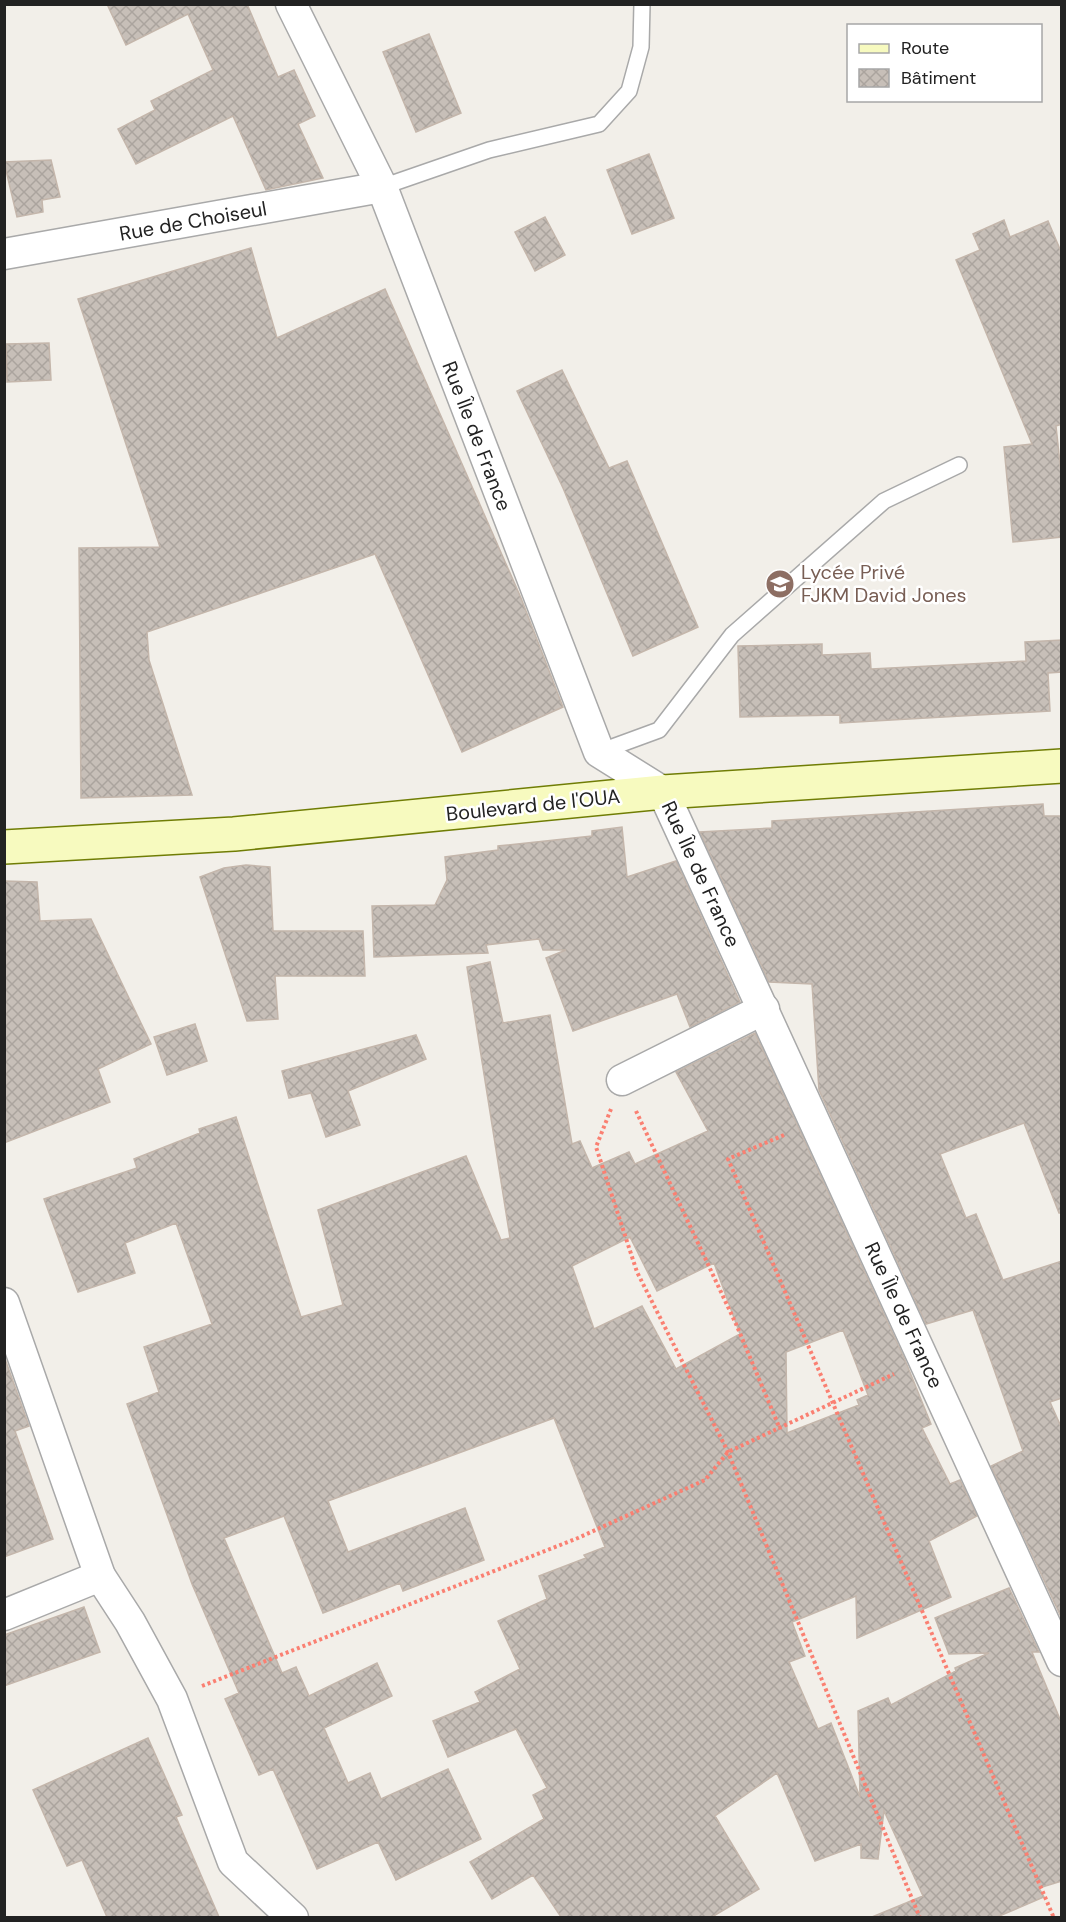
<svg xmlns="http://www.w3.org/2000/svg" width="1066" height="1922" font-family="'DM Sans',sans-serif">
<defs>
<pattern id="building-cross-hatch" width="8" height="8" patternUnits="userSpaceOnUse" patternTransform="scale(1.5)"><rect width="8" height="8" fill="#c7bfb8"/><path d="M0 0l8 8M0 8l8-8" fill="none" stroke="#aba49e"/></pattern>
</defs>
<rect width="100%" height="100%" fill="#f2efe9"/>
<g fill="url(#building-cross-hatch)" stroke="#c4b6ab" stroke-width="1.5" fill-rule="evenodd">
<path d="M107,4H247L278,77L294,70L315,116L298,124L323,178L266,190L233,116L136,164L118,129L155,110L151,101L213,70L188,14L126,45Z"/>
<path d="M429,34L461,113L416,132L383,52Z"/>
<path d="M649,154L674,218L632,234L607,170Z"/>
<path d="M51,160L60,197L42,200L43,212L17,217L4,162Z"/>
<path d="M545,217L565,255L535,271L515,232Z"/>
<path d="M1004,220L1010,237L1048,221L1062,254V424L1056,426L1062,482V537L1013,542L1004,447L1032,444L956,260L980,250L973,234Z"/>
<path d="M251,248L277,338L385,289L521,598L563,707L462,752L375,554L147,632L149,660L192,795L81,798L79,548L160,547L78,299Z"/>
<path d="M49,343L51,380L7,382L6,344Z"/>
<path d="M562,370L609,468L627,461L698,627L633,656L563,488L517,391Z"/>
<path d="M1062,640V672L1048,673L1050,711L840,723V715L740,717L738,646L822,644V655L870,653L871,669L1026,661L1025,642Z"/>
<path d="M1043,804L1044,816H1062V1213H1059L1024,1123L940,1154L966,1218L976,1214L1003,1280L1062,1261V1398L1050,1402L1062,1429V1619L991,1466L1023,1451L973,1310L926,1324L819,1090L812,984L769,982L700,832L772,828V821Z"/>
<path d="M622,827L627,877L676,861L740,1002L690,1027L677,994L573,1031L546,958L566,950H543L539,939L486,945L488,953L374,957L372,906L435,905L447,880L445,857L498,850V846L592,836V831Z"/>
<path d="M246,865L270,867L273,931H363L365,976H275L278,1019L247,1021L200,877L224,868Z"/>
<path d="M4,881L37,882L40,921L91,919L151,1044L98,1069L110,1102L4,1143Z"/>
<path d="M490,962L503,1023L550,1015L572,1144L580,1141L592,1168L629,1152L635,1164L708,1131L676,1072L755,1033L905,1360L931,1424L922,1428L950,1484L960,1480L977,1516L929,1541L951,1597L857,1638L856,1596L792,1622L805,1656L789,1662L818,1729L831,1723L860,1797L858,1711L888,1698L891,1705L956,1671L955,1668L989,1653L949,1654L935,1618L1009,1588L1039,1652H1032L1062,1724V1881L1039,1888L1044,1897L997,1917H872L923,1896L884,1811L878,1859L861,1858V1844L815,1861L777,1773L715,1816L759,1889L712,1917H561L533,1875L492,1899L470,1862L544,1819L533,1795L547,1788L516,1729L448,1757L433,1721L480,1702L475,1692L520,1669L498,1621L547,1599L539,1576L586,1558L584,1555L605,1547L554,1418L328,1501L348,1552L465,1508L484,1560L403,1591L400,1583L323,1613L284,1516L224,1538L282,1673L296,1667L309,1696L377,1663L392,1696L324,1728L348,1783L370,1773L381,1799L448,1769L481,1839L396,1880L378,1842L317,1869L273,1769L259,1775L225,1699L239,1693L192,1584L127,1404L159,1392L144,1347L212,1324L176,1223L125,1243L135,1273L78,1292L44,1199L137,1168L134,1159L200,1133L199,1129L236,1117L301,1317L343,1305L318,1210L466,1156L501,1240L510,1238L467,967ZM630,1237L657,1291L714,1263L740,1334L676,1369L642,1306L594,1329L572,1266ZM843,1330L868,1395L857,1400L859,1405L787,1433L786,1352Z"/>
<path d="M195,1024L207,1061L167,1075L154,1037Z"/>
<path d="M416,1035L426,1059L348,1091L360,1125L326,1137L311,1093L289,1098L282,1071Z"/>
<path d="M4,1356L29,1426L15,1431L53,1539L4,1557Z"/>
<path d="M84,1607L100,1652L4,1686V1635Z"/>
<path d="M148,1738L182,1815L176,1817L219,1917H107L82,1860L67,1866L33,1790Z"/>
</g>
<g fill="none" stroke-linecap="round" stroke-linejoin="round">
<g stroke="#a9a9a9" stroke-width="18">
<g id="lane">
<path d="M382,187L489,150L599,124L629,91L641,47L642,4"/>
<path d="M599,752L659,730L732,635L884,501L959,465"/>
</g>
</g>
<g stroke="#a9a9a9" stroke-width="33">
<g id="street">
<path d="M291,4L382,187L599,752L663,792L1062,1661"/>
<path d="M4,254L382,187"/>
<path d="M622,1080L764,1009"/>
<path d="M4,1303L100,1576L130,1622L172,1699L233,1862L293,1918"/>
<path d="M4,1615L100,1576"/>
</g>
</g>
<g stroke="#707d05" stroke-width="36">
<path id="secondary" d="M4,847L234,834L663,792L1062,766"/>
</g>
<g stroke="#fa8072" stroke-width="4" stroke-dasharray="3 3" stroke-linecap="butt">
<path d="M611,1109L596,1147L637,1272L728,1452L920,1918"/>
<path d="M636,1111L736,1324L780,1429"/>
<path d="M784,1135L728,1159L1054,1918"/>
<path d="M202,1686L578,1538L705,1480L728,1452L894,1374"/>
</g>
<use href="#lane" stroke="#fff" stroke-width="15"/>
<use href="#street" stroke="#fff" stroke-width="30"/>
<use href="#secondary" stroke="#f7fabf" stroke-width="33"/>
</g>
<defs>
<g id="school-disc" transform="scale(1.5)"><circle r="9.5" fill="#8d6e63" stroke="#fff"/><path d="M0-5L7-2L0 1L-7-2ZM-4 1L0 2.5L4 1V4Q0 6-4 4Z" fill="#fff"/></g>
</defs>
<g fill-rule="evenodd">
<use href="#school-disc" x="780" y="584"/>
</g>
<g text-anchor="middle" stroke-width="5" stroke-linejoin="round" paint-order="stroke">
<g font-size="20" fill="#222" stroke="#fff">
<text transform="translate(193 221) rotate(-10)" y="7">Rue de Choiseul</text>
<text transform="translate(477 436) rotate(69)" y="7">Rue Île de France</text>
<text transform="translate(533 805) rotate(-6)" y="7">Boulevard de l'OUA</text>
<text transform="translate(701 874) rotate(65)" y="7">Rue Île de France</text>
<text transform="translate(904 1315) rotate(65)" y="7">Rue Île de France</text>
</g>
<g font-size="20" fill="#785e54" stroke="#fff" text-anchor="start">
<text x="801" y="579">Lycée Privé<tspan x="801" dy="23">FJKM David Jones</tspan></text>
</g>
</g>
<rect width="1066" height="1922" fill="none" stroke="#222222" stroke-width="12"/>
<rect x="847" y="24" width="195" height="78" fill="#ffffff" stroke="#a7a7a7" stroke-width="1.5"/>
<rect x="859" y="44" width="30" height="9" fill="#f7fabf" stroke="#a7a7a7" stroke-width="1.5"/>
<text x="901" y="54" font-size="18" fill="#222222">Route</text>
<rect x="859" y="69" width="30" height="18" fill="url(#building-cross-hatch)" stroke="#a7a7a7" stroke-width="1.5"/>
<text x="901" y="84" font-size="18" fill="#222222">Bâtiment</text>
</svg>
